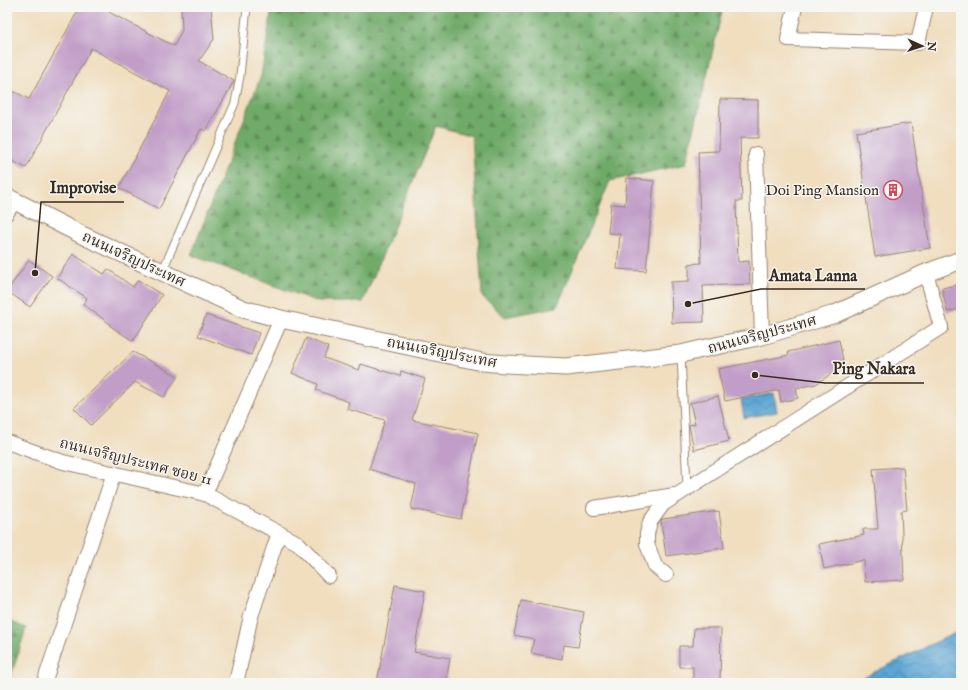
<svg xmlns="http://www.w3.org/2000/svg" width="968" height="690" font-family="'IM FELL English','Noto Serif Thai',serif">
<defs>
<pattern id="forest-firs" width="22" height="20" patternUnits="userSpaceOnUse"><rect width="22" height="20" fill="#70aa69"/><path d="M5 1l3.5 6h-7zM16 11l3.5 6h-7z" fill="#5d8b56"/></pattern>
<pattern id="water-waves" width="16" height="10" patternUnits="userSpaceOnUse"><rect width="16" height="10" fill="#5ca5d4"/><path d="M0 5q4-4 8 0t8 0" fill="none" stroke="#4d87ab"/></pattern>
</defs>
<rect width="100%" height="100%" fill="#f6f6f2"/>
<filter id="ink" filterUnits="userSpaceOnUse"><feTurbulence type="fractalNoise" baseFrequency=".025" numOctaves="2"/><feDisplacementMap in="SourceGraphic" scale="8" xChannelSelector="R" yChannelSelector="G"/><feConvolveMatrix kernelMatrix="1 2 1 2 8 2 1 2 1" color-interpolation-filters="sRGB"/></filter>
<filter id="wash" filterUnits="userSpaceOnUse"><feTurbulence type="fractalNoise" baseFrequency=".012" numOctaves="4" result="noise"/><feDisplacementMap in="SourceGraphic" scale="16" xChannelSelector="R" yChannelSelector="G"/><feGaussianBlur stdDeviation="0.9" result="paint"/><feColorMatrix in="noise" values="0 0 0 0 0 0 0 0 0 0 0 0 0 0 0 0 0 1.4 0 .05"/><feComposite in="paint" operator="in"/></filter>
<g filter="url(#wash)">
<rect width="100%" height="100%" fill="#f0debf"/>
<g fill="url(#forest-firs)" stroke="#566a44">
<path d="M272,7H723L686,164L610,181L557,307L505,317L482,296L472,136L436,126L363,302H318L191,255L261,76Z"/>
<path d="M7,620L26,628L9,683H7Z"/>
</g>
<g fill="url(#water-waves)" stroke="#4c6879">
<path d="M774,393L777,412L744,418L741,399Z"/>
<path d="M961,630V683H852Z"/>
</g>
<g id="blocks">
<g fill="#c19ec8">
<path d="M80,7H99L174,46L182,30L181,7H211L214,39L199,61L234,81L206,131L201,129L159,209L119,188L170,91L91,48L26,168L7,158V88L29,99Z"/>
<path d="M720,99L758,100V138H740L742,201H736L738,262L749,261L750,284L703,286L704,322L672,323L671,282L689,281V264L701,263L698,152L719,151Z"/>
<path d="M911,123L930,248L875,257L856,132Z"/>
<path d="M627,178L654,181L646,271L617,269L620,234L608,233L611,204L625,205Z"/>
<path d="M73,254L104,274L108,269L133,287L138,280L162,295L133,341L109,325L110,324L83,304L87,298L57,278Z"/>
<path d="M29,260L52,276L30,307L7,291Z"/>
<path d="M961,284V309L947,312L942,288Z"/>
<path d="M206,315L259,333L251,355L198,336Z"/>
<path d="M306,338L328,347L324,358L359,370L361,364L400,376L401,371L425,379L412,420L478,433L461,519L411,509L416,484L369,469L385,420L347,409L349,402L316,390L318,384L292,373Z"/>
<path d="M839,340L844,365L816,384L796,388L798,398L781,402L779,390L725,401L718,369L789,355L788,352Z"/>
<path d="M133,352L178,376L164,397L135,382L91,425L74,408Z"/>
<path d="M718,396L729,441L694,450L689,425L695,424L690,403Z"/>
<path d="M903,467L907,510L901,511L904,580L865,582L864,560L824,569L819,544L864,535L863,529H878L873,469Z"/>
<path d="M719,511L724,548L666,556L661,521L663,519Z"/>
<path d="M395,585L425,591L414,652L450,658L446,683H377Z"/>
<path d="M521,600L584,612L578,647L564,645L562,659L531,653L534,639L514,635Z"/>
<path d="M694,628H721L720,683H693V667H679V646H693Z"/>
</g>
</g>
</g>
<g filter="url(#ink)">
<use href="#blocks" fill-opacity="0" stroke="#96846e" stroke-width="1"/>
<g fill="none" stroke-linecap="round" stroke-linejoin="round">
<g stroke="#96846e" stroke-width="9">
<g id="service">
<path d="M7,218L18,203"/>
<path d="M162,272L235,103L240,76L247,7"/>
<path d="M681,354L687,488"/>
</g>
</g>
<g stroke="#96846e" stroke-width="16">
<g id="minor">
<path d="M795,7L788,39L918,43L926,7"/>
<path d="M756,154L762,336"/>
<path d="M7,442L63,462L205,494L298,543L329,576"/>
<path d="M205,494L281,319"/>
<path d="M594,508L675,495"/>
<path d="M666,575L655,566L647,544V534L650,522L663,504L941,327L926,273"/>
<path d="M44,683L114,473"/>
<path d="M236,683L251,616L279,533"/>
</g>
</g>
<g stroke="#96846e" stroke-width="19">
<path id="tertiary" d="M7,197L84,236L243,309L281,319L482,362L506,364L566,367L681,354L702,349L762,336L835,314L926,273L961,260"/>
</g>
<use href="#service" stroke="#fff" stroke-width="7"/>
<use href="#minor" stroke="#fff" stroke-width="14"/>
<use href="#tertiary" stroke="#fff" stroke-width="17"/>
</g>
</g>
<defs>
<g id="building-ring" transform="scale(1)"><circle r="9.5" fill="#f6f6f2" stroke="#d1495b" stroke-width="1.5"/><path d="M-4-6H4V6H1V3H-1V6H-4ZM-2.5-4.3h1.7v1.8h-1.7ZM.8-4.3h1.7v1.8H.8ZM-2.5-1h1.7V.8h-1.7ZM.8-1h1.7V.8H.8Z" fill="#d1495b"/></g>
</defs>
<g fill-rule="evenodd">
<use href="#building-ring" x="893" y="190"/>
</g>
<g text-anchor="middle" stroke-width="3" stroke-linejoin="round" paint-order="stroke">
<g font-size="15" fill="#3b2a1e" stroke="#f6f6f2" text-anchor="end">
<text x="879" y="195">Doi Ping Mansion</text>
</g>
<g font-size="15" fill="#3b2a1e" stroke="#f6f6f2">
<text transform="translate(134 259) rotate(25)" y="5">ถนนเจริญประเทศ</text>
<text transform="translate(762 334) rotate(-15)" y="5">ถนนเจริญประเทศ</text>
<text transform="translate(442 352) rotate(11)" y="5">ถนนเจริญประเทศ</text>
<text transform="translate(136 461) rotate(14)" y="5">ถนนเจริญประเทศ ซอย 11</text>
</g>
</g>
<path fill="none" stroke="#3b2a1e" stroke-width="1.5" d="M35 273L41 202H124M688 304L761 289H865M755 375L825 383H924"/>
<g fill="#3b2a1e" stroke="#f6f6f2" stroke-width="1.5">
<circle cx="35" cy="273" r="4"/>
<circle cx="688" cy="304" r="4"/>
<circle cx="755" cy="375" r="4"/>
</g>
<g font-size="16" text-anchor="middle" font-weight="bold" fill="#3b2a1e" stroke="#f6f6f2" stroke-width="3" stroke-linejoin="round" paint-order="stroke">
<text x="83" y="193">Improvise</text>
<text x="813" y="281">Amata Lanna</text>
<text x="874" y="374">Ping Nakara</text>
</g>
<rect width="968" height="690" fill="none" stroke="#f6f6f2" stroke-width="24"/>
<g transform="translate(922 46) rotate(93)" stroke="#f6f6f2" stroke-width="3" paint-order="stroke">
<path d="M0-3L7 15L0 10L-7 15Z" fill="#3b2a1e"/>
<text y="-6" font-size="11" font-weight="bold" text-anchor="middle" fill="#3b2a1e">N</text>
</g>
</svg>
